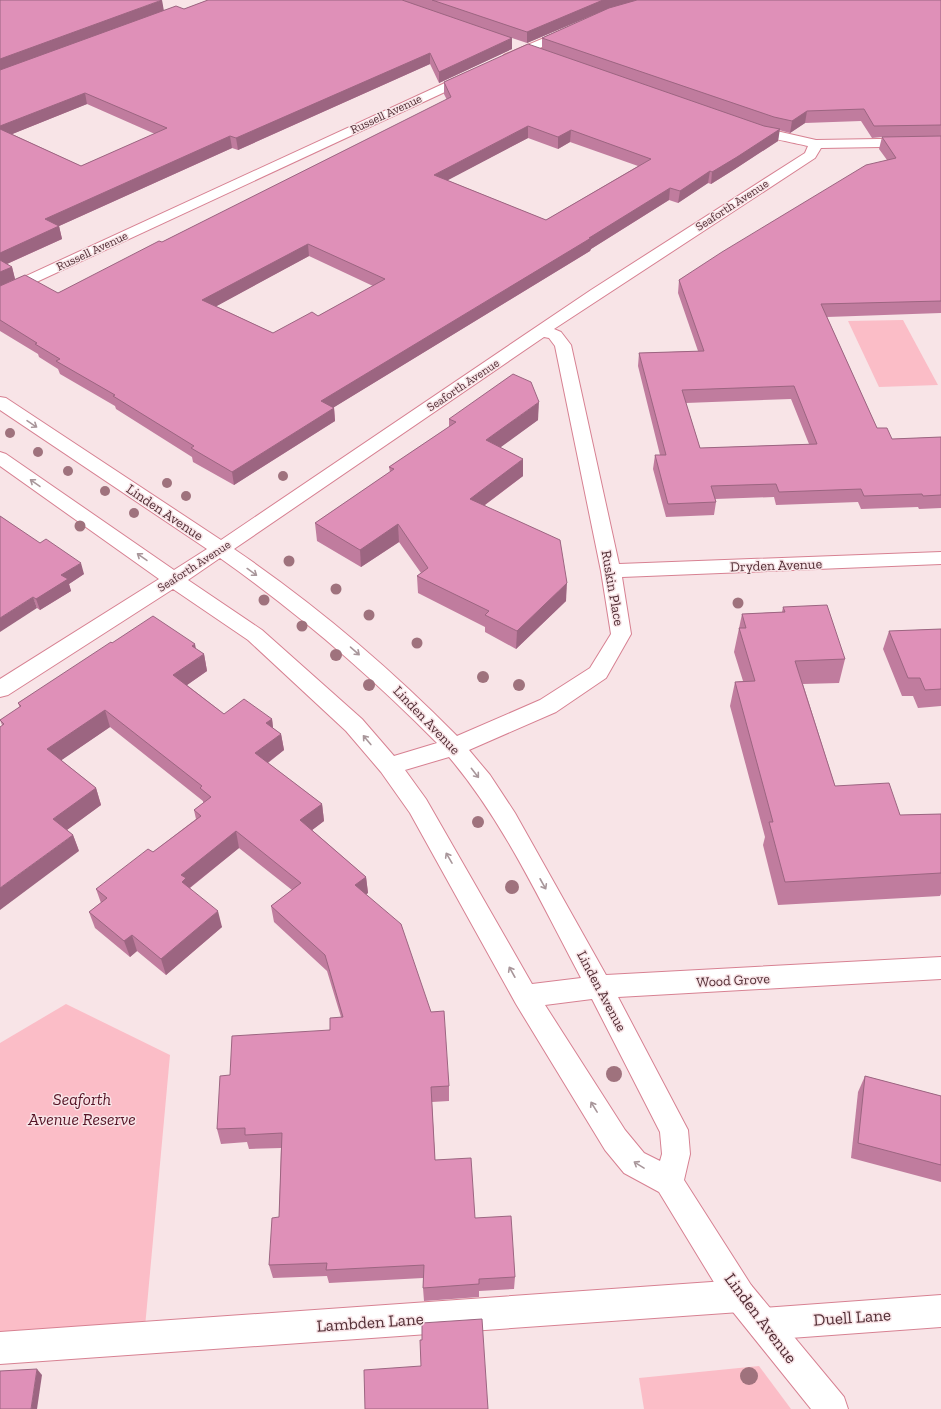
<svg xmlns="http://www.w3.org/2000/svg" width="941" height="1409" font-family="'Zilla Slab',serif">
<rect width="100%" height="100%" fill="#f8e4e7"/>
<g fill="#fbbdc7">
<path d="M903,320L938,385L879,387L848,321Z"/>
<path d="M66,1004L170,1055L144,1338L0,1348V1043Z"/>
<path d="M759,1366L791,1409H644L639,1378Z"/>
</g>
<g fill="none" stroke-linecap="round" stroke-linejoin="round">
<g stroke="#d78192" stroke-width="2">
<g id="lane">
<path d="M740,1280L751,1285L756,1296L751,1307L740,1312L0,1364V1332Z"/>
<path d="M941,1295V1327L763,1340L752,1335L747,1324L752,1313L763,1308Z"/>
</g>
</g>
<g stroke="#d78192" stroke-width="2">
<g id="street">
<path d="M570,27L574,28L576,30L574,32L512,61H504L502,58L504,55Z"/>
<path d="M471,71L475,72L477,75L475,78L0,299V288Z"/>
<path d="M750,123L772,130L816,140L941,138V146L821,148L815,158L554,329L561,332L571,345L619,564L941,552V564L622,577L631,634L606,678L556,712L469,750L490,775L515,813L606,975L941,957V979L618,997L688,1130L690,1154L684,1180L751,1285L844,1397L848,1409H811L729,1307L659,1192L624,1173L605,1150L516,1004L410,813L381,772L346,731L248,640L173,589L8,695L0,697V679L159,579L0,466V452L6,454L174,570L207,549L0,410V397L6,398L221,540L591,290L805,153L808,146C796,143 749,135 743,127L745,124ZM544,337L549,338L555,346L601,571L611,634L590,668L540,700L457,736C388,666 316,605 234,549ZM220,558C298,613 370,675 437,743L394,756L362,719L262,630L188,580ZM449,757C504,822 541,903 581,978L532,984L426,799L405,770ZM592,999L660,1132L662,1154L660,1161L644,1153L625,1130L545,1005Z"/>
</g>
</g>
<use href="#lane" fill="#fff" fill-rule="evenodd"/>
<use href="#street" fill="#fff" fill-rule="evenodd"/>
</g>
<g fill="#9f727d">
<circle cx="10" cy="433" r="5"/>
<circle cx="38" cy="452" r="5"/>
<circle cx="68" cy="471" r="5"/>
<circle cx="283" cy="476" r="5"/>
<circle cx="167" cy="483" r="5"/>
<circle cx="105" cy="491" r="5"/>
<circle cx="186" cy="496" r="5"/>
<circle cx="134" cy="513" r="5"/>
<circle cx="80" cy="526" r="5.5"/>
<circle cx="289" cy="561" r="5.5"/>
<circle cx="336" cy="589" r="5.5"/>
<circle cx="264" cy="600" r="5.5"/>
<circle cx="738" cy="603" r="5.5"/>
<circle cx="369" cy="615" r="5.5"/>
<circle cx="302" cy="626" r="5.5"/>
<circle cx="417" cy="643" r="5.5"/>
<circle cx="336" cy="655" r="6"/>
<circle cx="483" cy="677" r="6"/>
<circle cx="369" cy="685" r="6"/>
<circle cx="519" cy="685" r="6"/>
<circle cx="478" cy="822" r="6"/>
<circle cx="512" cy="887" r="7"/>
<circle cx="614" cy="1074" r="8"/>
<circle cx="749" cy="1376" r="9"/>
</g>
<g fill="#c07c9e" fill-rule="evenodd">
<path d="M0,0L163,10L184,9L208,0H941V313L827,317L877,428L892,439L941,437V508L919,509L918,507L861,509L858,502L776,505L774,497L715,499L716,502L714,515L666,517L653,469L655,455H660L638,366L639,353L698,351L678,293L679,280L887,160L879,149L882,137L872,138L861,121L805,123L790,133L779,130L778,141L735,169L711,184L708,183L678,203L669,200L591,249L590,251L334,407L335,421L234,485L193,462L192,457L116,409L115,406L60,374L58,369L39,357L38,354L0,331ZM602,11L542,38V48L444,82V94L447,100L162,242L58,293L15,279L12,267L7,264L62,239L59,226L232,148L238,150L430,64L439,83L512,49V38L527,43ZM87,104L155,134L81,166L12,134ZM528,138L558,149L570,142L638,166L546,220L447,180ZM309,256L373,286L318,316L273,333L216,306ZM791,399L809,444L700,448L686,403Z"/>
<path d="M449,419L538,420L500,447L523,476L485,505L566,601L516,649L485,632V627L418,593L417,576L421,573L399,542L361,567L317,541L315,523L390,472L389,467L449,427Z"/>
<path d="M0,516L84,574L69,584L71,591L40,610L37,608Z"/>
<path d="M783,607L845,659L839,683L803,684L835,786L900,815L941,814V894L940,896L778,905L763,845L765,837L730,706L735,682L743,681L734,652L742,614L782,612Z"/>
<path d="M941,629V706L918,708L913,696H902L883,649L889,631Z"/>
<path d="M112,643L195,649L204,654L207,671L187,685L224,714L272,719L273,728L281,734L284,750L268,763L322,804L324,821L312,830L366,877L368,893L366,894L449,1086V1101L432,1102L435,1160L515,1277L514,1289L479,1291V1297L424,1301L423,1288V1278L329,1283L327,1276L273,1278L269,1265L279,1217L281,1148L249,1149L247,1142L221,1144L217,1129L230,1075L330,1030L341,1017L327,971L274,922L271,906L292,890L239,848L190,888L222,927L166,975L137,951L130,957L95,928L89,912L101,903L96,889L153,852L196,819L194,810L203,803V801L110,727L61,760L96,788L101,805L67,830L73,835L79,851L2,725L0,720L20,708L18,703Z"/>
<path d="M865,1076L941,1096V1182L851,1158L858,1092Z"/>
</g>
<g fill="#9c6581">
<path d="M162,0L164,11L0,71V59Z"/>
<path d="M603,0H640L600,12L527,43V32Z"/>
<path d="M512,38V49L439,83V72Z"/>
<path d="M430,53V64L238,150L236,138Z"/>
<path d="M85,93L87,104L0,139V126Z"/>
<path d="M807,111L805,123L790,133L792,121Z"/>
<path d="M528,126V138L435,187L434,175Z"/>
<path d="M780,129L778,141L735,169L711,184L712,172Z"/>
<path d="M571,130L570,142L558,149V137Z"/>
<path d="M230,136L232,148L48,231L45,219Z"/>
<path d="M710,171L708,183L678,203L680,191Z"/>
<path d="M670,188L669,200L591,249L590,251L323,414L321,401Z"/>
<path d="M59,226L62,239L0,267V253Z"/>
<path d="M308,244L309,256L204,313L202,300Z"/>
<path d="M12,267L15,279L0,286V272Z"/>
<path d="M539,402L538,420L486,458V440Z"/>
<path d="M334,408L335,421L234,485L232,472Z"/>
<path d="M523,459V476L470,516V499Z"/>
<path d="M398,524L399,542L361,567L360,550Z"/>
<path d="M81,563L84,574L69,584L71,591L40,610L36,599L61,575Z"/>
<path d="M567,583L566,601L516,649L517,631Z"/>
<path d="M33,597L37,608L0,632V618Z"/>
<path d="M195,644L198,659L204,654L207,671L177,692L173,675L192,646Z"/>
<path d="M105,710L110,727L53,766L47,749Z"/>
<path d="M272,719L274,736L266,723Z"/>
<path d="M281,734L284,750L258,770L255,753Z"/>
<path d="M96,788L101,805L60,835L53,819Z"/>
<path d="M322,804L324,821L303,837L300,820Z"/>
<path d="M236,831L239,848L188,889L182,882L181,875Z"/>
<path d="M73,835L79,851L0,910V888Z"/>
<path d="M366,877L368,893L357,901L355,885Z"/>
<path d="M218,911L222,927L166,975L161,959Z"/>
<path d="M132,935L137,951L130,957L124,941Z"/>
<path d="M37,1369L42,1375L37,1409H31Z"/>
</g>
<g fill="#df90b8" stroke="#9c6581" fill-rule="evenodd">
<path d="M0,0H162L0,59Z"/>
<path d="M208,0H402L512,38L439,72L430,53L236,138L230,136L45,219L59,226L0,253V129L81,166L167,128L85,93L0,126V70L176,6L184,9Z"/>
<path d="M432,0H603L527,32Z"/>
<path d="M637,0H941V125L874,126L864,109L807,111L792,121L774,117L542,38L609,8Z"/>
<path d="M528,44L764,126L780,129L737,157L712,172L710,171L680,191L670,188L589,238H591L321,401L334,408L232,472L191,448L194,446L113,396L115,395L56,361L60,359L35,344L37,343L0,320V286L25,275L58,293L159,241L162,242L451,97L444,82ZM528,126L558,137L571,130L651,159L546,220L434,175ZM308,244L385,279L318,316L312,312L273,333L202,300Z"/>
<path d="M941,136V301L821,304L877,428H887L892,439L941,437V495L923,496L922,494L864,496L861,489L779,492L776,484L711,486L716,502L668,504L655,455H666L639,353L704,351L679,280L722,252L866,165L896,158L882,137ZM794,386L817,444L700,448L682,390Z"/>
<path d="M0,260L12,267L0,272Z"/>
<path d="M513,374L531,382L539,402L486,440L523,459L470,499L560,540L567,583L517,631L485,615L489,611L417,576L428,568L398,524L360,550L315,523L394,469L389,467L456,422L449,419Z"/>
<path d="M0,516L40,543L46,539L81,563L61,575L68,579L36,599L33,597L0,618Z"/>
<path d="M827,605L845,659L795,661L835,786L889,783L900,815L941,814V873L785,882L769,822H773L735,682L755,681L739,628H746L742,614L785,612L783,607Z"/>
<path d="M153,616L195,644L192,646L204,654L173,675L224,714L244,699L272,719L266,723L281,734L255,753L322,804L300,820L366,877L355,885L401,924L431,1012L444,1011L449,1086L431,1087L435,1160L471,1158L475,1218L511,1216L515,1277L479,1279V1284L423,1288L424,1265L326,1270L327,1263L269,1265L272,1218L279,1217L282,1133L245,1135V1128L217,1129L220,1076L230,1075L232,1036L330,1030V1018L343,1017L325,955L271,906L301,883L236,831L181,875L186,878L182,882L218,911L161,959L132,935L124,941L89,912L107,898L96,889L148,849L153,852L201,816L194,810L211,797L200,788L202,786L105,710L47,749L96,788L53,819L73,835L0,888V727L4,724L0,720L21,706L18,703L111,642L112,643Z"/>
<path d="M941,629V689L925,690L920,678H908L889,631Z"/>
<path d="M865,1076L941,1096V1165L858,1143Z"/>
<path d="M482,1319L488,1409H365L364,1370L421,1366L420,1340H422V1323Z"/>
<path d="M37,1369L31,1409H0V1371Z"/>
</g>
<defs><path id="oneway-shaft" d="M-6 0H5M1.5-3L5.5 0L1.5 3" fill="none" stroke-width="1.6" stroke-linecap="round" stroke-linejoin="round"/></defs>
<g stroke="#a8969a">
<use href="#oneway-shaft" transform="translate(32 424) rotate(34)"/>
<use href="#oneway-shaft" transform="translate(35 483) rotate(-145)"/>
<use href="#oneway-shaft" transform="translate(142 557) rotate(-145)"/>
<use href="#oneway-shaft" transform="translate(252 572) rotate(36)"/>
<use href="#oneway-shaft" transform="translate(355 651) rotate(41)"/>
<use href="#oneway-shaft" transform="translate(367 740) rotate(-130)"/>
<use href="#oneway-shaft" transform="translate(475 773) rotate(52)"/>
<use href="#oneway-shaft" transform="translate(449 858) rotate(-120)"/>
<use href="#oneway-shaft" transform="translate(543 884) rotate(61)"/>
<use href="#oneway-shaft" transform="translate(512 972) rotate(-119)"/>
<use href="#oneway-shaft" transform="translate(594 1107) rotate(-122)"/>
<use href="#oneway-shaft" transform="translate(639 1165) rotate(-148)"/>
</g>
<g text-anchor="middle" stroke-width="3" stroke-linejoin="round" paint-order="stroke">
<g font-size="12" fill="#522e35" stroke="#f8e4e7">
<text transform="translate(386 114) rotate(-25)" y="4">Russell Avenue</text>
<text transform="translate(732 205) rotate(-33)" y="4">Seaforth Avenue</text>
<text transform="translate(92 251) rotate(-25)" y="4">Russell Avenue</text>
<text transform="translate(463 385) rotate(-34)" y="4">Seaforth Avenue</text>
<text transform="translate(194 566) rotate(-33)" y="4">Seaforth Avenue</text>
</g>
<g font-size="14" fill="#522e35" stroke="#f8e4e7">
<text transform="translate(165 512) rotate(34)" y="5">Linden Avenue</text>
<text transform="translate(776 565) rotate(-2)" y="5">Dryden Avenue</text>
<text transform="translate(613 588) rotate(80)" y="5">Ruskin Place</text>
<text transform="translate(427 720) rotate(46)" y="5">Linden Avenue</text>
<text transform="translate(733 980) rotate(-3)" y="5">Wood Grove</text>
<text transform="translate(602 991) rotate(62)" y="5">Linden Avenue</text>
</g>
<g font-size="17" font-style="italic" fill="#561426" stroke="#f8e4e7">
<text x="82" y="1105">Seaforth<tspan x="82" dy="20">Avenue Reserve</tspan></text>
</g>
<g font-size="17" fill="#522e35" stroke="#f8e4e7">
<text transform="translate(852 1317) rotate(-4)" y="6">Duell Lane</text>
<text transform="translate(761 1318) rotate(53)" y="6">Linden Avenue</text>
<text transform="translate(370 1322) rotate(-4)" y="6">Lambden Lane</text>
</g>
</g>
</svg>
